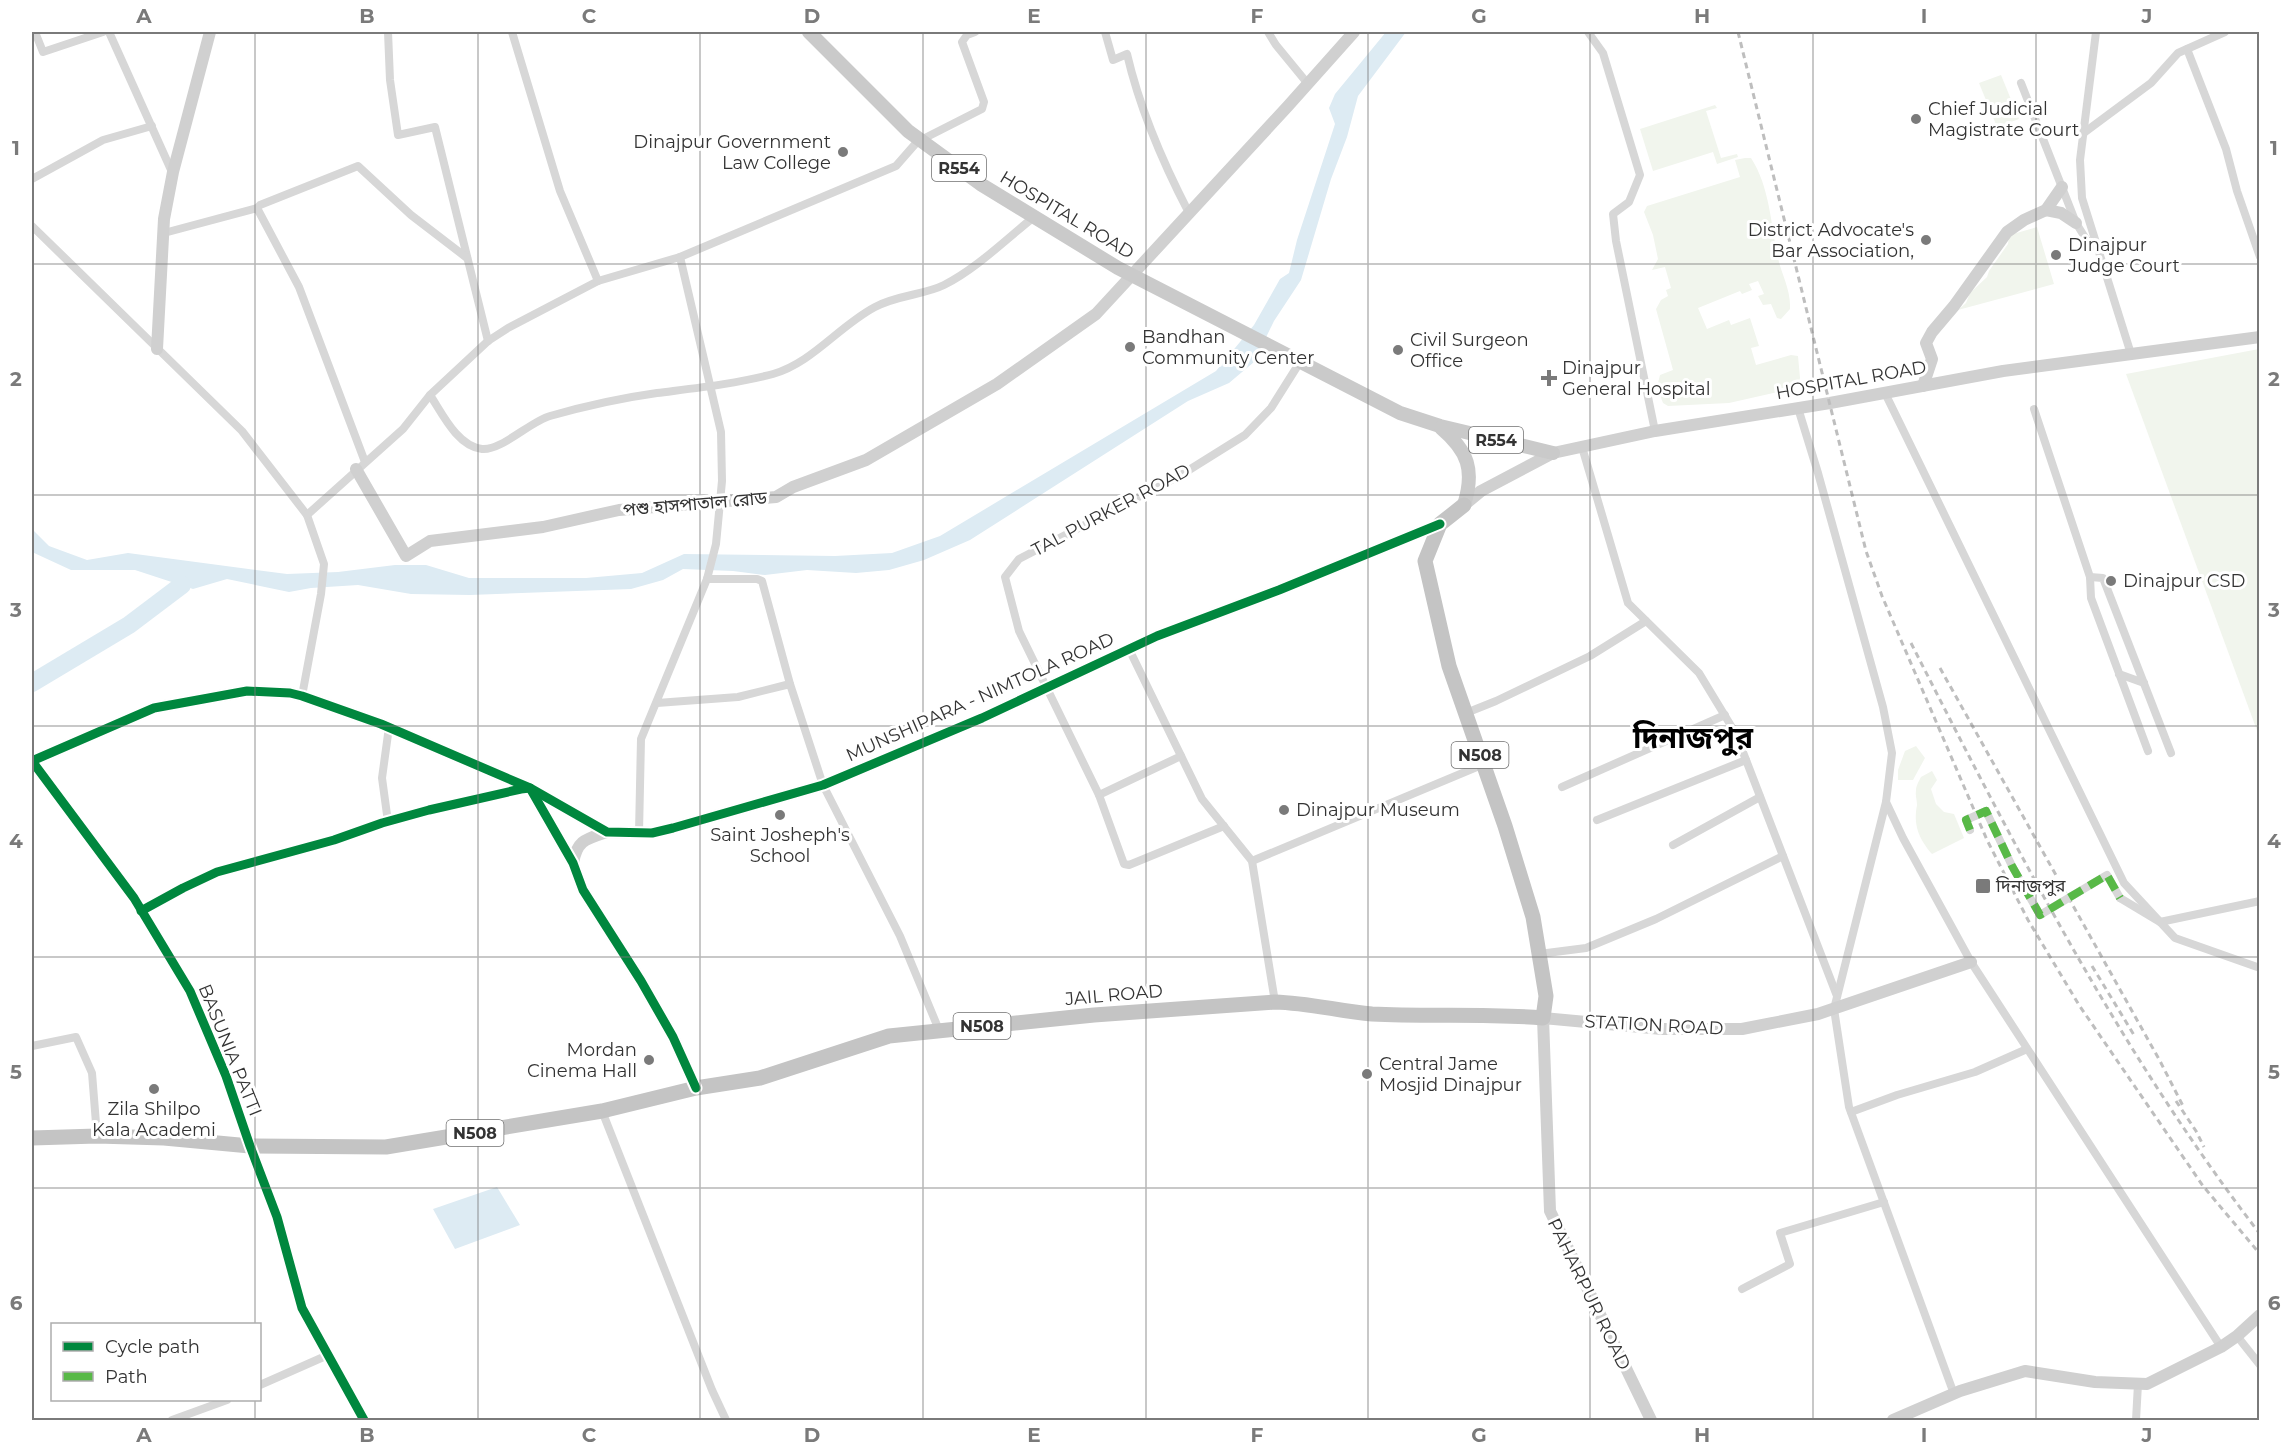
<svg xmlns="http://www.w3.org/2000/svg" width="2291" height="1452" font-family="Montserrat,'Noto Sans Bengali',sans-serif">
<rect width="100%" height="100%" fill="#fff"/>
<g fill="#f1f5ed">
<path d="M2001,75L2019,119L1997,127L1979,83Z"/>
<path d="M1715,105L1717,108L1706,111L1721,158L1737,154L1738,157L1717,164L1713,152L1653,171L1640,129Z"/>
<path d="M1745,158H1751C1770,187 1771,226 1778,258C1782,276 1791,290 1790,309L1781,319L1777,318L1771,304L1763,305L1758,296L1764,294L1758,281L1749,284L1752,290L1742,294L1740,291L1698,308L1707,329L1729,320L1731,325L1750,318L1759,346L1751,348L1756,365L1791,355L1798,356L1800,378L1798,385L1791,389L1729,403L1668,406L1663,403L1657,387L1660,375L1673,370L1656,309L1661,300L1668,296L1666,290L1671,288L1665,267L1652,270L1658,259L1653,235L1644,212L1647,206L1740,177L1735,160Z"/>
<path d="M2037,227L2054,284L1958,310L1966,303L1970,293L1987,277L1989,271L2008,244L2009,237L2013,234Z"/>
<path d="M2259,349H2260L2259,736L2126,374Z"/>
<path d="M1916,746L1925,758L1913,780H1898V770L1905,751Z"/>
<path d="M1932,771L1937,780L1931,789L1936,804L1944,812L1954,814L1964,838L1932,854C1919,839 1913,825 1917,805C1917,800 1915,795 1916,790C1916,786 1919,781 1921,777Z"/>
</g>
<g fill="#ddebf3">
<path d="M1386,32H1406L1358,96L1347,137L1331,179L1301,280L1274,321L1254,362L1229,383L1188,401L970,540L924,560L889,570L856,573L807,570L765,575L733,571L683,569L663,580L631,589L470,595L411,594L358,585L311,588L289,592L227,579L193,589L135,570H71L32,552V529L49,546L87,560L128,553L287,574L338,572L395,565H426L469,578H586L642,573L684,554L835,556L892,553L940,536L1216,371L1254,325L1280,279L1289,273L1297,240L1335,124L1329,108L1335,94Z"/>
<path d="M497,1187L520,1225L455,1249L433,1209Z"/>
</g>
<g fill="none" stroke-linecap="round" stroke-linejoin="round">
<path stroke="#ddebf3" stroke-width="18" d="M32,683L129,625L182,585"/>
<g stroke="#d7d7d7" stroke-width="8">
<path d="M35,32L43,52L103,32"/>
<path d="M109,32L172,172"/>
<path d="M388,32L390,80L398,135L435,127L488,341"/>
<path d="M512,32L560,191L598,281"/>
<path d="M1105,32L1113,60L1127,54C1140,110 1162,161 1189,213"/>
<path d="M1268,32L1276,45L1308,84"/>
<path d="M1588,32L1603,53L1640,175L1629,202L1613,214L1616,241L1655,431"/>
<path d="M2096,32L2080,160L2082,198L2131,354"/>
<path d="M2187,49L2226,149L2237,191L2260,257"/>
<path d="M2021,83L2076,223L2086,239L2098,249"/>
<path d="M2085,132L2151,83L2178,53L2225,32"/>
<path d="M32,179L103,140L152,126"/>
<path d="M257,208L260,205L358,166L411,215L467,258"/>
<path d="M32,226L242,431L307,515L324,564L321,594L302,696"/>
<path d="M164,233L257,208L299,287L365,462"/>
<path d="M1885,393L2124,883L2175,938L2260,968"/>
<path d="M430,395C442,413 457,446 482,449C501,451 531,421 550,416C585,406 621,398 657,393C696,388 735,384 773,374C812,363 839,326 875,307C897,295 924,295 944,285C976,269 1005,240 1034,217"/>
<path d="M1798,408L1818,473L1883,707L1892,753L1886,802L1903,838L1971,962L2221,1347"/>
<path d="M2034,409L2090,577L2091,598L2148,751"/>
<path d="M1582,447L1628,603L1699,673L1736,734L1837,996"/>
<path d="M307,515L403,429L430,395L488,341L508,328L598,281L680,257L896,166L917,142L982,109L984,102L962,42L967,35L975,32"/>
<path d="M2090,577L2103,578L2171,753"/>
<path d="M707,579H757L762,581L790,684"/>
<path d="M1129,649L1202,799L1252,861L1275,1002"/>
<path d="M2119,674L2144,683"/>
<path d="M657,703L738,697L790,684L823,785L900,936L939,1030"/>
<path d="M1466,713L1496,701L1590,656L1646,621"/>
<path d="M32,761L134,898L190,991L226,1076L250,1146L277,1217L302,1308L364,1420"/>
<path d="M1562,787L1725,715"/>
<path d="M1099,795L1181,756"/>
<path d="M1886,802L1834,1009L1849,1107L1954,1394"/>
<path d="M1986,811L2012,866L2040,915"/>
<path d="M1597,820L1746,760"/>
<path d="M388,822L382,778L389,727"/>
<path d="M1224,826L1129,865L1124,864L1099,795L1019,631L1005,577L1019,559L1181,475L1245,435L1271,408L1300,362"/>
<path d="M639,833L641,739L707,579L716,544L722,481L721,432L680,257"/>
<path d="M1673,845L1760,797"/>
<path d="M1252,861L1484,764"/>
<path d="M2120,898L2160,922L2260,901"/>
<path d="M141,911C166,897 192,881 219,872C257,860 297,852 335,840C398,820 464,796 530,788"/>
<path d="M1539,954L1586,948L1656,919L1783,856"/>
<path d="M32,1046L76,1037L92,1073L97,1136"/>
<path d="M602,1111L712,1390L726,1420"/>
<path d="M1851,1112L1897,1095L1975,1072L2027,1049"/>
<path d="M1742,1289L1790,1264L1780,1233L1884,1202"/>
<path d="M2237,1336L2260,1365"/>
<path d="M260,1385L328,1355"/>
<path d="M172,1420L227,1400"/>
<path d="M2136,1420L2138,1384"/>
</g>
<g stroke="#d0d0d0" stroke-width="12">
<path d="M2046,210L2061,213L2076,223"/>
<path d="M157,349L164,219L173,172L210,32"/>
<path d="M1923,386L1932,359L1926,343L1932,332L1954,306L2007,232L2024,220L2046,210L2062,187"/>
<path d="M356,469L406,556L430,541L543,527L619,510L776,497L793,487L866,460L997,384L1096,314L1288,106L1354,32"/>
<path d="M1464,505L1481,491L1553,453L1655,431L1830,403L2003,371L2260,337"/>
<path d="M32,761L154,708L247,691L290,693L302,696L381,724L530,788L573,863L583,890L641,981L673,1037L696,1088"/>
<path d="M530,788L607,832L652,833L673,828L823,785L982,718L1157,636L1279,590L1440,524"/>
<path d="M573,863C577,840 586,839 607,832"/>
<path d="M1651,1420L1550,1211L1543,1018L1662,1029H1742L1818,1014L1971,962"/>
<path d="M1893,1420L1960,1391L2025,1371L2095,1382L2147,1384L2221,1347L2237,1336L2260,1315"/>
</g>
<g stroke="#cacaca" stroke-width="14">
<path d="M809,32L908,131L982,185L1118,268L1400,413L1440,426L1553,453"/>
<path d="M1441,428C1468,451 1475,470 1464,505"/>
</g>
<path stroke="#c4c4c4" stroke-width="15" d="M32,1138L97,1136L164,1138L250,1146L386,1147L602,1111L696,1088L760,1078L889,1036L1094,1015L1275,1002C1308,1003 1339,1011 1372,1014C1429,1017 1486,1013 1543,1018L1546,996L1533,917L1505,826L1449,666L1425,561L1440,524L1464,505"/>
<g stroke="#bebebe" stroke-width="3" stroke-dasharray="6 4.5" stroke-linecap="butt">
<path d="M1738,32L1866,551L1882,596L1987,840L2028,920L2079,1005L2203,1186L2260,1254"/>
<path d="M1911,643C2015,847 2119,1051 2260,1234"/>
<path d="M1940,668L2160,1061L2183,1106"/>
<path d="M2092,966L2134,1035"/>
<path d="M2176,1101L2196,1131L2204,1147"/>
</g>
<g stroke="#d7d7d7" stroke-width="8">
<path d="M1970,830L1966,820L1986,811"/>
<path d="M2040,915L2107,875L2120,898"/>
</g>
<path stroke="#58b947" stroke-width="8" stroke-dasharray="15 8" stroke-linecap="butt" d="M1970,830L1966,820L1986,811L2012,866L2040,915L2107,875L2120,898"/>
<g stroke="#fff" stroke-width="13">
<g id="cycleway">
<path d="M141,911L183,888L217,872L334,840L382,823L429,810L521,789L530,788L607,832L652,833L673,828L823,785L982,718L1157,636L1279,590L1440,524"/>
<path d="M364,1420L302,1308L277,1217L250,1146L226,1076L190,991L134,898L32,761L154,708L247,691L290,693L302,696L381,724L530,788L573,863L583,890L641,981L673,1037L696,1088"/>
</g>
</g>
<use href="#cycleway" stroke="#00873e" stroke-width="9"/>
</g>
<path fill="none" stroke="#7a7a7a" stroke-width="1.5" stroke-opacity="0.55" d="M255,32V1324M478,32V1420M700,32V1420M923,32V1420M1146,32V1420M1368,32V1420M1590,32V1420M1813,32V1420M2036,32V1420M32,264H2260M32,495H2260M32,726H2260M32,957H2260M32,1188H2260M255,1400V1420"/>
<g fill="#7a7a7a" stroke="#fff" stroke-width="2">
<circle cx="1916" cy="119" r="6"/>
<circle cx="843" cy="152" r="6"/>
<circle cx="1926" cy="240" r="6"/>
<circle cx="2056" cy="255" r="6"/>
<circle cx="1130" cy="347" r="6"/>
<circle cx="1398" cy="350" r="6"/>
<path d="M1546 369h6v6h6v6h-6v6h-6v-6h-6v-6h6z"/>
<circle cx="2111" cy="581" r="6"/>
<circle cx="1284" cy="810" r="6"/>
<circle cx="780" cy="815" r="6"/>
<rect x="1975" y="878" width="16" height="16" rx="3"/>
<circle cx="649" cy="1060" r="6"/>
<circle cx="1367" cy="1074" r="6"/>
<circle cx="154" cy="1089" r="6"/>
</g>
<g text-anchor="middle" stroke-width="6" stroke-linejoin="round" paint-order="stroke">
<g fill="#fff" stroke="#707070" stroke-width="1.5">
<rect x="932" y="155" width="54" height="26" rx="4.5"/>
<rect x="1469" y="427" width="54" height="26" rx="4.5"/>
<rect x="1451.5" y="742" width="57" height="26" rx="4.5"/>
<rect x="953.5" y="1013" width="57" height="26" rx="4.5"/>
<rect x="446.5" y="1120" width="57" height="26" rx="4.5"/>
</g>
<g font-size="16" font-weight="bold" fill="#333">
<text x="959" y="174">R554</text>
<text x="1496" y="446">R554</text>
<text x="1480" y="761">N508</text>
<text x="982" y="1032">N508</text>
<text x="475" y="1139">N508</text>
</g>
<g font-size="18" fill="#333" stroke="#fff" text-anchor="start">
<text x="1928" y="115">Chief Judicial<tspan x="1928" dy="21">Magistrate Court</tspan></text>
<text x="831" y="148" text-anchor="end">Dinajpur Government<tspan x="831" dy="21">Law College</tspan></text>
<text x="1914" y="236" text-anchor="end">District Advocate's<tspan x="1914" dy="21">Bar Association,</tspan></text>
<text x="2068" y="251">Dinajpur<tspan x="2068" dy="21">Judge Court</tspan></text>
<text x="1142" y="343">Bandhan<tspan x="1142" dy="21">Community Center</tspan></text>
<text x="1410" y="346">Civil Surgeon<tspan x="1410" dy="21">Office</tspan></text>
<text x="1562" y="374">Dinajpur<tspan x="1562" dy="21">General Hospital</tspan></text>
<text x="2123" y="587">Dinajpur CSD</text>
<text x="1296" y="816">Dinajpur Museum</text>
<text x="780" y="841" text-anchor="middle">Saint Josheph's<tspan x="780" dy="21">School</tspan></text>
<text x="1996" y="892">দিনাজপুর</text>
<text x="637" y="1056" text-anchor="end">Mordan<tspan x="637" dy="21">Cinema Hall</tspan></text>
<text x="1379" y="1070">Central Jame<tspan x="1379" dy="21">Mosjid Dinajpur</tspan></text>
<text x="154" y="1115" text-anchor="middle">Zila Shilpo<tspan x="154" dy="21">Kala Academi</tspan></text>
</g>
<g font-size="18" fill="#333" stroke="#fff">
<text transform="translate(1067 215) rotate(31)" y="6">HOSPITAL ROAD</text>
<text transform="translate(1851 380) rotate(-10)" y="6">HOSPITAL ROAD</text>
<text transform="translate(695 504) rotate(-5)" y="6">পশু হাসপাতাল রোড</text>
<text transform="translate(1111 510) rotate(-28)" y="6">TAL PURKER ROAD</text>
<text transform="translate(980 697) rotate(-24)" y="6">MUNSHIPARA - NIMTOLA ROAD</text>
<text transform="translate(1114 995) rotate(-5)" y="6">JAIL ROAD</text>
<text transform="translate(1654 1025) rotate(3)" y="6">STATION ROAD</text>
<text transform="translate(230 1050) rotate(68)" y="6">BASUNIA PATTI</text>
<text transform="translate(1589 1294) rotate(64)" y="6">PAHARPUR ROAD</text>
</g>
<g font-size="30" font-weight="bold" fill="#000" stroke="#fff">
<text x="1693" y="748">দিনাজপুর</text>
</g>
</g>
<rect width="2291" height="1452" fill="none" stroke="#ffffff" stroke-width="66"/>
<rect x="51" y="1323" width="210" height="78" fill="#ffffff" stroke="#adadad" stroke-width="1.5"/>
<rect x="63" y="1342" width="30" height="9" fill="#00873e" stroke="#adadad" stroke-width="1.5"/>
<text x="105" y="1353" font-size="18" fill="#333333">Cycle path</text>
<rect x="63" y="1372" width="30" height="9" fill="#58b947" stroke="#adadad" stroke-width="1.5"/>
<text x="105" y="1383" font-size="18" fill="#333333">Path</text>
<rect x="33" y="33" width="2225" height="1386" fill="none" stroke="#7a7a7a" stroke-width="2"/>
<g font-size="20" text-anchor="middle" font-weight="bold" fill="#7a7a7a">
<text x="144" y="23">A</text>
<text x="367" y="23">B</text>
<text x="589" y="23">C</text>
<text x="812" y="23">D</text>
<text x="1034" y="23">E</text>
<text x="1257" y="23">F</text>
<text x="1479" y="23">G</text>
<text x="1702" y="23">H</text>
<text x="1924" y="23">I</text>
<text x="2147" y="23">J</text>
<text x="16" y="155">1</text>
<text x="2274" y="155">1</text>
<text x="16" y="386">2</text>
<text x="2274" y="386">2</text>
<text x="16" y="617">3</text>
<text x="2274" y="617">3</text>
<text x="16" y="848">4</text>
<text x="2274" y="848">4</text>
<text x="16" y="1079">5</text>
<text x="2274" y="1079">5</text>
<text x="16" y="1310">6</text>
<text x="2274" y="1310">6</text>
<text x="144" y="1442">A</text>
<text x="367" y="1442">B</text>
<text x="589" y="1442">C</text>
<text x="812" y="1442">D</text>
<text x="1034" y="1442">E</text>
<text x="1257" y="1442">F</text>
<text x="1479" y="1442">G</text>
<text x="1702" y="1442">H</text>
<text x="1924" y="1442">I</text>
<text x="2147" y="1442">J</text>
</g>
</svg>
